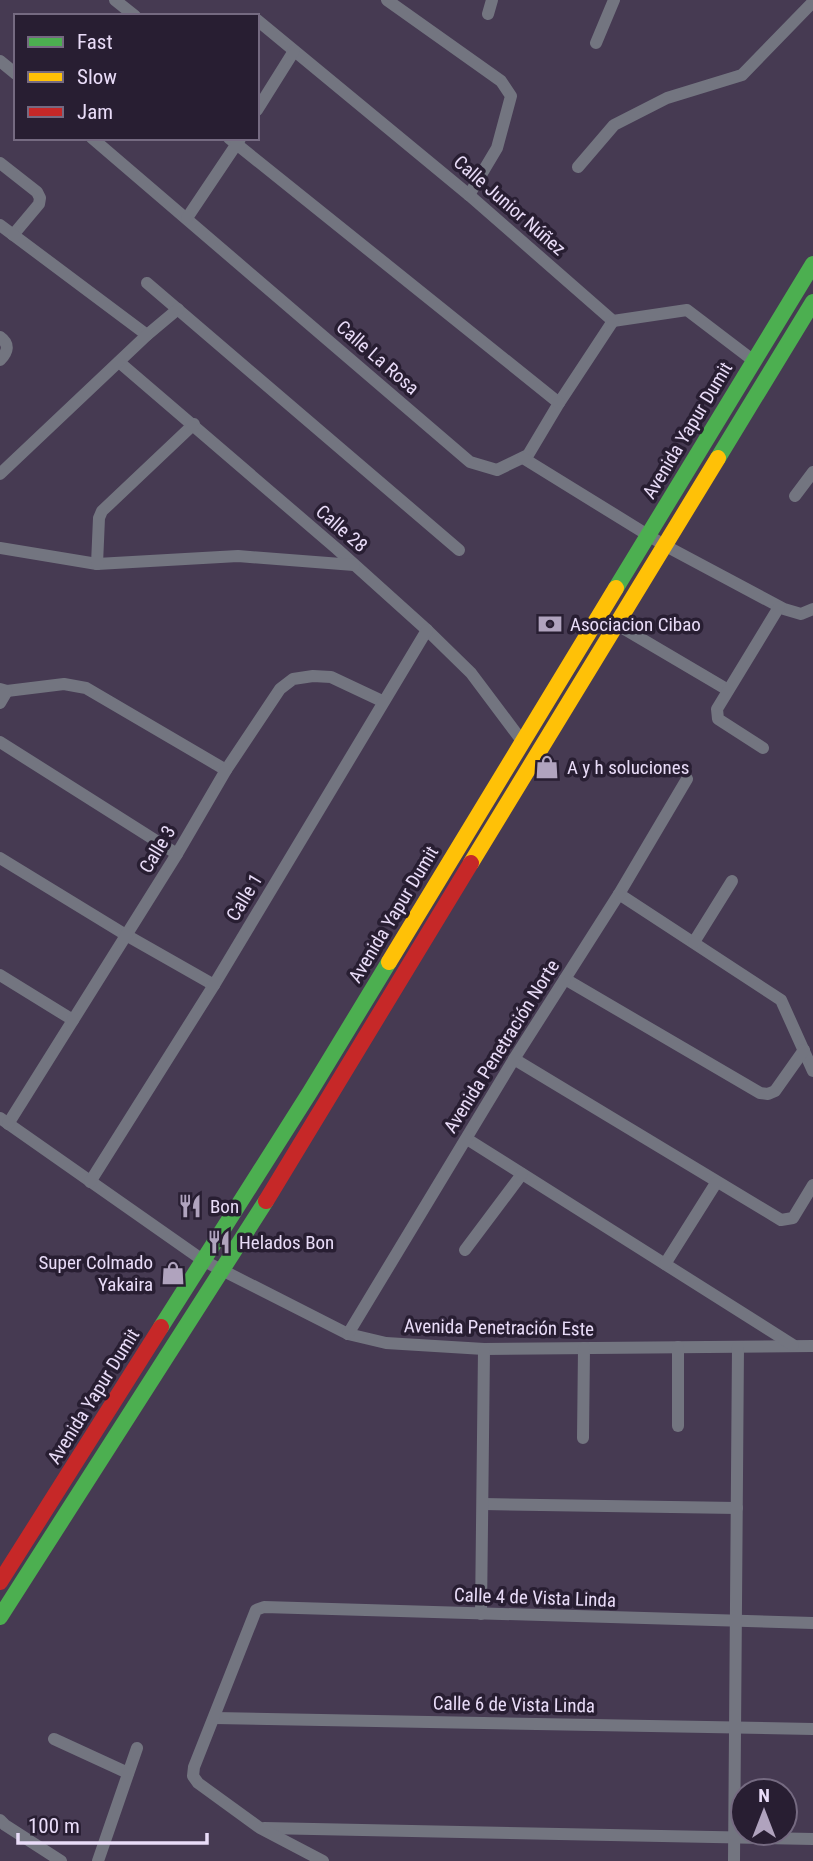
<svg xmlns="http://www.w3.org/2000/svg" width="813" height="1861" viewBox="0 0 813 1861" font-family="'Roboto Condensed',sans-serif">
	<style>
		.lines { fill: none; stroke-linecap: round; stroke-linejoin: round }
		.street { stroke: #737580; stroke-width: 12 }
		.fast { stroke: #4caf50; stroke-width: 16 }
		.slow { stroke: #ffc107; stroke-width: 16 }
		.jam { stroke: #c62828; stroke-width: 16 }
		.labels { text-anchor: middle; stroke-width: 7; stroke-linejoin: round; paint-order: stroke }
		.street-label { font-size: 19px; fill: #e9dcf8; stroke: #281e32 }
		.poi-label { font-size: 19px; fill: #e9dcf8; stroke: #281e32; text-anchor: start }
	</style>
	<rect width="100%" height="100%" fill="#463a52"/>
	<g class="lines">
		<g class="street">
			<polyline points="115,0 135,16"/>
			<polyline points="387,0 501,81 511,96 497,148 469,195"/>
			<polyline points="488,14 492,0"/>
			<polyline points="257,20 469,195 613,321 687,310 754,361"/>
			<polyline points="596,43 614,0"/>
			<polyline points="0,61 16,74"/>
			<polyline points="257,110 294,51"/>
			<polyline points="92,138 470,462 497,470 528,455 559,403 613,321"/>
			<polyline points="229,138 559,403"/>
			<polyline points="0,163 37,192 40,198 39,204 13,235"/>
			<polyline points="578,167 614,125 667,98 742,75 813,2"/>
			<polyline points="187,218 240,139"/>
			<polyline points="0,225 147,335"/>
			<polyline points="147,283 459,550"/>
			<path d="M 0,337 C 10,344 8,352 0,360"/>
			<polyline points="119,362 337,549 427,630 471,673 522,741"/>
			<polyline points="523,458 664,545 784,609 801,614 813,609"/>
			<polyline points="0,474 147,335 178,309"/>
			<polyline points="795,496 813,472"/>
			<polyline points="0,548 97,564 238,556 354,565"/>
			<polyline points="97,564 99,518 102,511 194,424"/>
			<polyline points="616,624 728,690"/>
			<polyline points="0,689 7,691 64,684 86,688 226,770"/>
			<polyline points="0,703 7,691"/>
			<polyline points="0,742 177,854"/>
			<polyline points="763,748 718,719 717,709 779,607"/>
			<polyline points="0,858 126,935 214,985"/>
			<polyline points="619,894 781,1000 813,1071"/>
			<polyline points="694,942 732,881"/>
			<polyline points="0,975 73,1020"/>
			<polyline points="565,979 760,1093 768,1094 775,1091 804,1050"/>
			<polyline points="514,1059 781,1220 793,1218 813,1185"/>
			<polyline points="0,1118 204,1261 348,1334 386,1343 484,1349 813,1346"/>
			<polyline points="8,1124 177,854 226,770 280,689 293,679 313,676 331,677 382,701"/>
			<polyline points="467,1139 793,1345"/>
			<polyline points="90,1182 214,985 427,630"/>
			<polyline points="465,1250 522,1174"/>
			<polyline points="665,1264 716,1183"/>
			<polyline points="348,1334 514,1059 619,894 687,779"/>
			<polyline points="678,1426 678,1347"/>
			<polyline points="583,1438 584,1348"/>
			<polyline points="483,1504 737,1508"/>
			<polyline points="481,1614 484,1349"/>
			<polyline points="215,1718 813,1729"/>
			<polyline points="54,1739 128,1773"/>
			<polyline points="0,1820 5,1825 61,1861"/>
			<polyline points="264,1828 813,1839"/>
			<polyline points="98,1861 137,1748"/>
			<polyline points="323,1861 260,1828 198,1783 193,1776 194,1767 256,1610 264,1607 813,1623"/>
			<polyline points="734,1861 738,1347"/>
		</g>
		<g class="fast">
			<polyline points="718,458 813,302"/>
			<polyline points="616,588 813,264"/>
			<polyline points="161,1327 310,1092 389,962"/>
			<polyline points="0,1617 266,1201"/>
		</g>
		<g class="slow">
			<polyline points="471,863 718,458"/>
			<polyline points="389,962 616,588"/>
		</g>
		<g class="jam">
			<polyline points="266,1201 471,863"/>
			<polyline points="0,1582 161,1327"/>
		</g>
	</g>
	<defs>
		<g id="bank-bare" transform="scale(1.89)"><path d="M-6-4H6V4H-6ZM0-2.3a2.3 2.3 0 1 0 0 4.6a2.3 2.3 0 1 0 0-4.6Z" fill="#b0a3be" stroke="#281e32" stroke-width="2.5" paint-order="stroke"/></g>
		<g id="shop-bare" transform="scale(1.89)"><path d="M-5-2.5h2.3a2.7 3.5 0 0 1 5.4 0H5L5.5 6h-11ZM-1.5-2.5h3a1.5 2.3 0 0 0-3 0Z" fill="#b0a3be" stroke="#281e32" stroke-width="2.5" paint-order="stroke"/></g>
		<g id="restaurant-bare" transform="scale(1.89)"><path d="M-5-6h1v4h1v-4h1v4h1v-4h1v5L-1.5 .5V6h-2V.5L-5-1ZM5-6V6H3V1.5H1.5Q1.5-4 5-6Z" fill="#b0a3be" stroke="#281e32" stroke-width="2.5" paint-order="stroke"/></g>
	</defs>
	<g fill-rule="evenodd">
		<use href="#bank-bare" x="550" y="624"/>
		<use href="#shop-bare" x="547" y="767"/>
		<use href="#restaurant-bare" x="190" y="1206"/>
		<use href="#restaurant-bare" x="219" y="1242"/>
		<use href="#shop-bare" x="173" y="1273"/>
	</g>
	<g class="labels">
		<g class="street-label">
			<text transform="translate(510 205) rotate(41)" y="7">Calle Junior Núñez</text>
			<text transform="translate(378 357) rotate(41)" y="7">Calle La Rosa</text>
			<text transform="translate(687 430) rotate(-59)" y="7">Avenida Yapur Dumit</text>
			<text transform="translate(342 528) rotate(41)" y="7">Calle 28</text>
			<text transform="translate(157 849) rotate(-59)" y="7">Calle 3</text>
			<text transform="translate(244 897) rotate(-59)" y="7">Calle 1</text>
			<text transform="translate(393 914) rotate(-59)" y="7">Avenida Yapur Dumit</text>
			<text transform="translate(501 1046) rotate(-58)" y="7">Avenida Penetración Norte</text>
			<text transform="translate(499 1327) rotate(1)" y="7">Avenida Penetración Este</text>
			<text transform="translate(93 1396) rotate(-58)" y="7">Avenida Yapur Dumit</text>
			<text transform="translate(535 1597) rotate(2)" y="7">Calle 4 de Vista Linda</text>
			<text transform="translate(514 1704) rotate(1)" y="7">Calle 6 de Vista Linda</text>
		</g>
		<g class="poi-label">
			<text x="570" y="631">Asociacion Cibao</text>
			<text x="567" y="774">A y h soluciones</text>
			<text x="210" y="1213">Bon</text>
			<text x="239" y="1249">Helados Bon</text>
			<text x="153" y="1269" text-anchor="end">Super Colmado<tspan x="153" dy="22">Yakaira</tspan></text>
		</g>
	</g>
	<rect x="14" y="14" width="245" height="126" fill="#281e32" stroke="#756a81" stroke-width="2"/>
	<rect x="28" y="37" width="35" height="10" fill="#4caf50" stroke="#756a81" stroke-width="2"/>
	<text x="77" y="49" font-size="21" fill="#e9dcf8">Fast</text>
	<rect x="28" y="72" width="35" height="10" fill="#ffc107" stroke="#756a81" stroke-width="2"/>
	<text x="77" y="84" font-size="21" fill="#e9dcf8">Slow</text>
	<rect x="28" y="107" width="35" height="10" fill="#c62828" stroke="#756a81" stroke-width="2"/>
	<text x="77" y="119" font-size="21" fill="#e9dcf8">Jam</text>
	<g transform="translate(764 1812)"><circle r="33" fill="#281e32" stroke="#756a81" stroke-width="2"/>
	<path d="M0-5L12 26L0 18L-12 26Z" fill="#b0a3be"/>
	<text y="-10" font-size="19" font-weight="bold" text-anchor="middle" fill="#e9dcf8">N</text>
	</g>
	<path d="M18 1833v10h189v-10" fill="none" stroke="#e9dcf8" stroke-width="3.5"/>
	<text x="28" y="1833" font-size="21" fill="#e9dcf8" stroke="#281e32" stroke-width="5" paint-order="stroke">100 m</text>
</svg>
